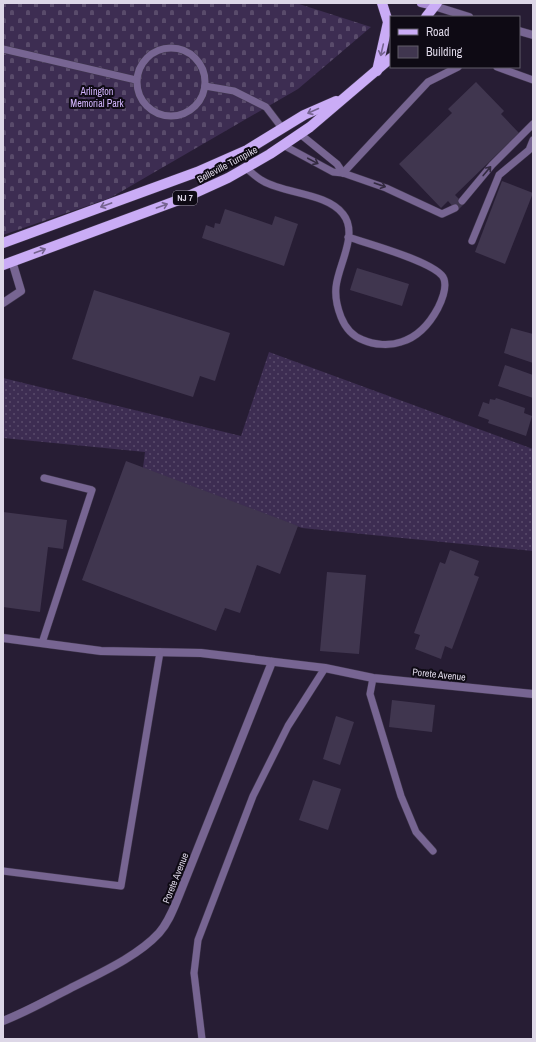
<svg xmlns="http://www.w3.org/2000/svg" width="536" height="1042" viewBox="0 0 536 1042" font-family="'Archivo Narrow',sans-serif">
	<style>
		.grass { fill: url(#grass-dots) }
		.cemetery { fill: url(#cemetery-stones) }
		.building { fill: #40364f }
		.lines { fill: none; stroke-linecap: round; stroke-linejoin: round }
		.service-casing { stroke: #40374d; stroke-width: 8 }
		.minor-casing { stroke: #40374d; stroke-width: 9 }
		.tertiary-casing { stroke: #40374d; stroke-width: 9 }
		.secondary-casing { stroke: #40374d; stroke-width: 9 }
		.primary-casing { stroke: #40374d; stroke-width: 11 }
		.service { stroke: #776592; stroke-width: 7 }
		.minor { stroke: #776592; stroke-width: 8 }
		.tertiary { stroke: #776592; stroke-width: 8 }
		.secondary { stroke: #a88ad2; stroke-width: 8 }
		.primary { stroke: #caacf6; stroke-width: 10 }
		.oneway { stroke: #756390 }
		.oneway2 { stroke: #332a40 }
		.labels { text-anchor: middle; stroke-width: 4; stroke-linejoin: round; paint-order: stroke }
		.shield { fill: #0e0a14; stroke: #9f9aa8; stroke-width: 1 }
		.shield-label { font-size: 9px; font-weight: bold; fill: #ddd7e7 }
		.park-label { font-size: 10px; fill: #d2b5fd; stroke: #0e0a14 }
		.street-label { font-size: 10px; fill: #ddd7e7; stroke: #0e0a14 }
	</style>
	<defs>
		<pattern id="grass-dots" width="8" height="8" patternUnits="userSpaceOnUse"><rect width="8" height="8" fill="#3d2d52"/><path d="M2 2h.1M6 6h.1" fill="none" stroke="#594b6b" stroke-width="1.8" stroke-linecap="round"/></pattern>
		<pattern id="cemetery-stones" width="16" height="16" patternUnits="userSpaceOnUse"><rect width="16" height="16" fill="#3d2d52"/><path d="M2 7V4a2 2 0 0 1 4 0v3zM10 15v-3a2 2 0 0 1 4 0v3z" fill="#594b6b"/></pattern>
	</defs>
	<rect width="100%" height="100%" fill="#271d34"/>
	<polygon class="grass" points="269,352 533,449 533,551 302,528 143,468 145,452 3,438 3,378 241,436"/>
	<polygon class="cemetery" points="3,3 296,3 371,27 298,89 110,198 3,235"/>
	<g class="building">
		<polygon points="476,82 504,111 501,114 519,133 455,195 464,204 457,211 448,201 441,208 399,164 452,113 448,109"/>
		<polygon points="502,181 533,193 505,264 475,252"/>
		<polygon points="225,209 272,225 275,216 298,224 284,266 202,238 206,225 214,228 215,223 220,224"/>
		<polygon points="357,268 409,284 402,306 350,290"/>
		<polygon points="94,290 230,333 215,381 200,376 193,397 72,359"/>
		<polygon points="511,328 533,334 533,363 504,353"/>
		<polygon points="505,365 533,375 533,398 498,386"/>
		<polygon points="496,398 525,408 524,413 532,416 526,436 488,423 489,420 478,416 483,402 489,404 490,399 495,400"/>
		<polygon points="126,461 298,526 280,574 257,565 240,613 225,608 216,631 82,580"/>
		<polygon points="3,512 67,520 63,549 48,547 40,612 3,607"/>
		<polygon points="450,550 479,561 474,575 479,577 452,649 445,646 441,659 415,649 420,635 414,633 440,562 445,564"/>
		<polygon points="327,572 366,575 359,654 320,651"/>
		<polygon points="392,700 435,705 432,732 389,727"/>
		<polygon points="336,716 354,722 340,765 323,759"/>
		<polygon points="313,780 341,789 328,830 299,820"/>
	</g>
	<g class="lines">
		<g class="service-casing">
			<g id="service">
				<circle cx="171" cy="82" r="34"/>
				<polyline points="3,49 136,80"/>
				<polyline points="497,67 533,80"/>
				<polyline points="205,86 234,91 266,107 282,128"/>
				<polyline points="300,134 337,164 343,173"/>
				<polyline points="283,145 333,172 343,173 386,188 442,214 455,208"/>
				<path d="M 246,168 C 251,172 257,178 263,181 C 285,194 327,193 343,214 C 359,234 338,265 336,287 C 335,297 337,307 341,317 C 345,327 352,336 363,340 C 374,345 390,346 401,342 C 418,337 430,323 438,308 C 442,300 447,288 444,279 C 439,263 366,243 348,237"/>
				<polyline points="343,173 428,82 458,67"/>
				<polyline points="462,201 492,165 533,124"/>
				<polyline points="472,241 499,175 529,150 533,140"/>
				<polyline points="42,643 92,490 44,478"/>
				<polyline points="373,678 370,694 401,796 416,832 433,851"/>
				<polyline points="3,871 121,886 160,652"/>
				<polyline points="202,1039 194,973 198,940 253,796 288,726 325,668"/>
			</g>
		</g>
		<g class="minor-casing">
			<g id="minor">
				<polyline points="3,303 21,291 12,261"/>
				<polyline points="3,638 101,651 201,653 325,668 373,678 533,694"/>
				<path d="M 3,1021 C 26,1012 47,1000 69,989 C 98,974 137,957 159,933 C 168,923 173,910 178,898 L 272,662"/>
			</g>
		</g>
		<g class="tertiary-casing">
			<g id="tertiary">
				<polyline points="434,6 469,17"/>
				<polyline points="519,31 533,35"/>
			</g>
		</g>
		<g class="secondary-casing">
			<polyline id="secondary" points="421,3 434,6"/>
		</g>
		<g class="primary-casing">
			<g id="primary">
				<polyline points="426,17 437,3"/>
				<polyline points="377,71 388,22 382,3"/>
				<polyline points="3,243 197,172 247,150 304,115 336,101"/>
				<polyline points="3,265 184,198 228,178 270,154 310,127 391,58"/>
			</g>
		</g>
		<use href="#service" class="service"/>
		<use href="#minor" class="minor"/>
		<use href="#tertiary" class="tertiary"/>
		<use href="#secondary" class="secondary"/>
		<use href="#primary" class="primary"/>
	</g>
	<defs><path id="oneway-shaft" d="M-6 0H5M1.5-3L5.5 0L1.5 3" fill="none" stroke-width="1.6" stroke-linecap="round" stroke-linejoin="round"/></defs>
	<g class="oneway">
		<use href="#oneway-shaft" transform="translate(382 50) rotate(103)"/>
		<use href="#oneway-shaft" transform="translate(313 111) rotate(156)"/>
		<use href="#oneway-shaft" transform="translate(106 205) rotate(160)"/>
		<use href="#oneway-shaft" transform="translate(162 206) rotate(-20)"/>
		<use href="#oneway-shaft" transform="translate(40 251) rotate(-20)"/>
	</g>
	<g class="oneway2">
		<use href="#oneway-shaft" transform="translate(313 161) rotate(28)"/>
		<use href="#oneway-shaft" transform="translate(487 171) rotate(-50)"/>
		<use href="#oneway-shaft" transform="translate(380 185) rotate(19)"/>
	</g>
	<g class="labels">
		<rect class="shield" x="173" y="191" width="24" height="14" rx="3"/>
		<g class="shield-label">
			<text x="185" y="201">NJ 7</text>
		</g>
		<g class="park-label">
			<text x="97" y="95">Arlington<tspan x="97" dy="12">Memorial Park</tspan></text>
		</g>
		<g class="street-label">
			<text transform="translate(227 164) rotate(-28)" y="4">Belleville Turnpike</text>
			<text transform="translate(439 674) rotate(6)" y="4">Porete Avenue</text>
			<text transform="translate(175 878) rotate(-68)" y="4">Porete Avenue</text>
		</g>
	</g>
	<rect width="536" height="1042" fill="none" stroke="#ddd7e7" stroke-width="8"/>
	<rect x="390" y="16" width="130" height="52" fill="#0e0a14" stroke="#615c68"/>
	<rect x="398" y="29" width="20" height="6" fill="#caacf6" stroke="#615c68"/>
	<text x="426" y="36" font-size="12" fill="#ddd7e7">Road</text>
	<rect x="398" y="46" width="20" height="12" fill="#40364f" stroke="#615c68"/>
	<text x="426" y="56" font-size="12" fill="#ddd7e7">Building</text>
</svg>
